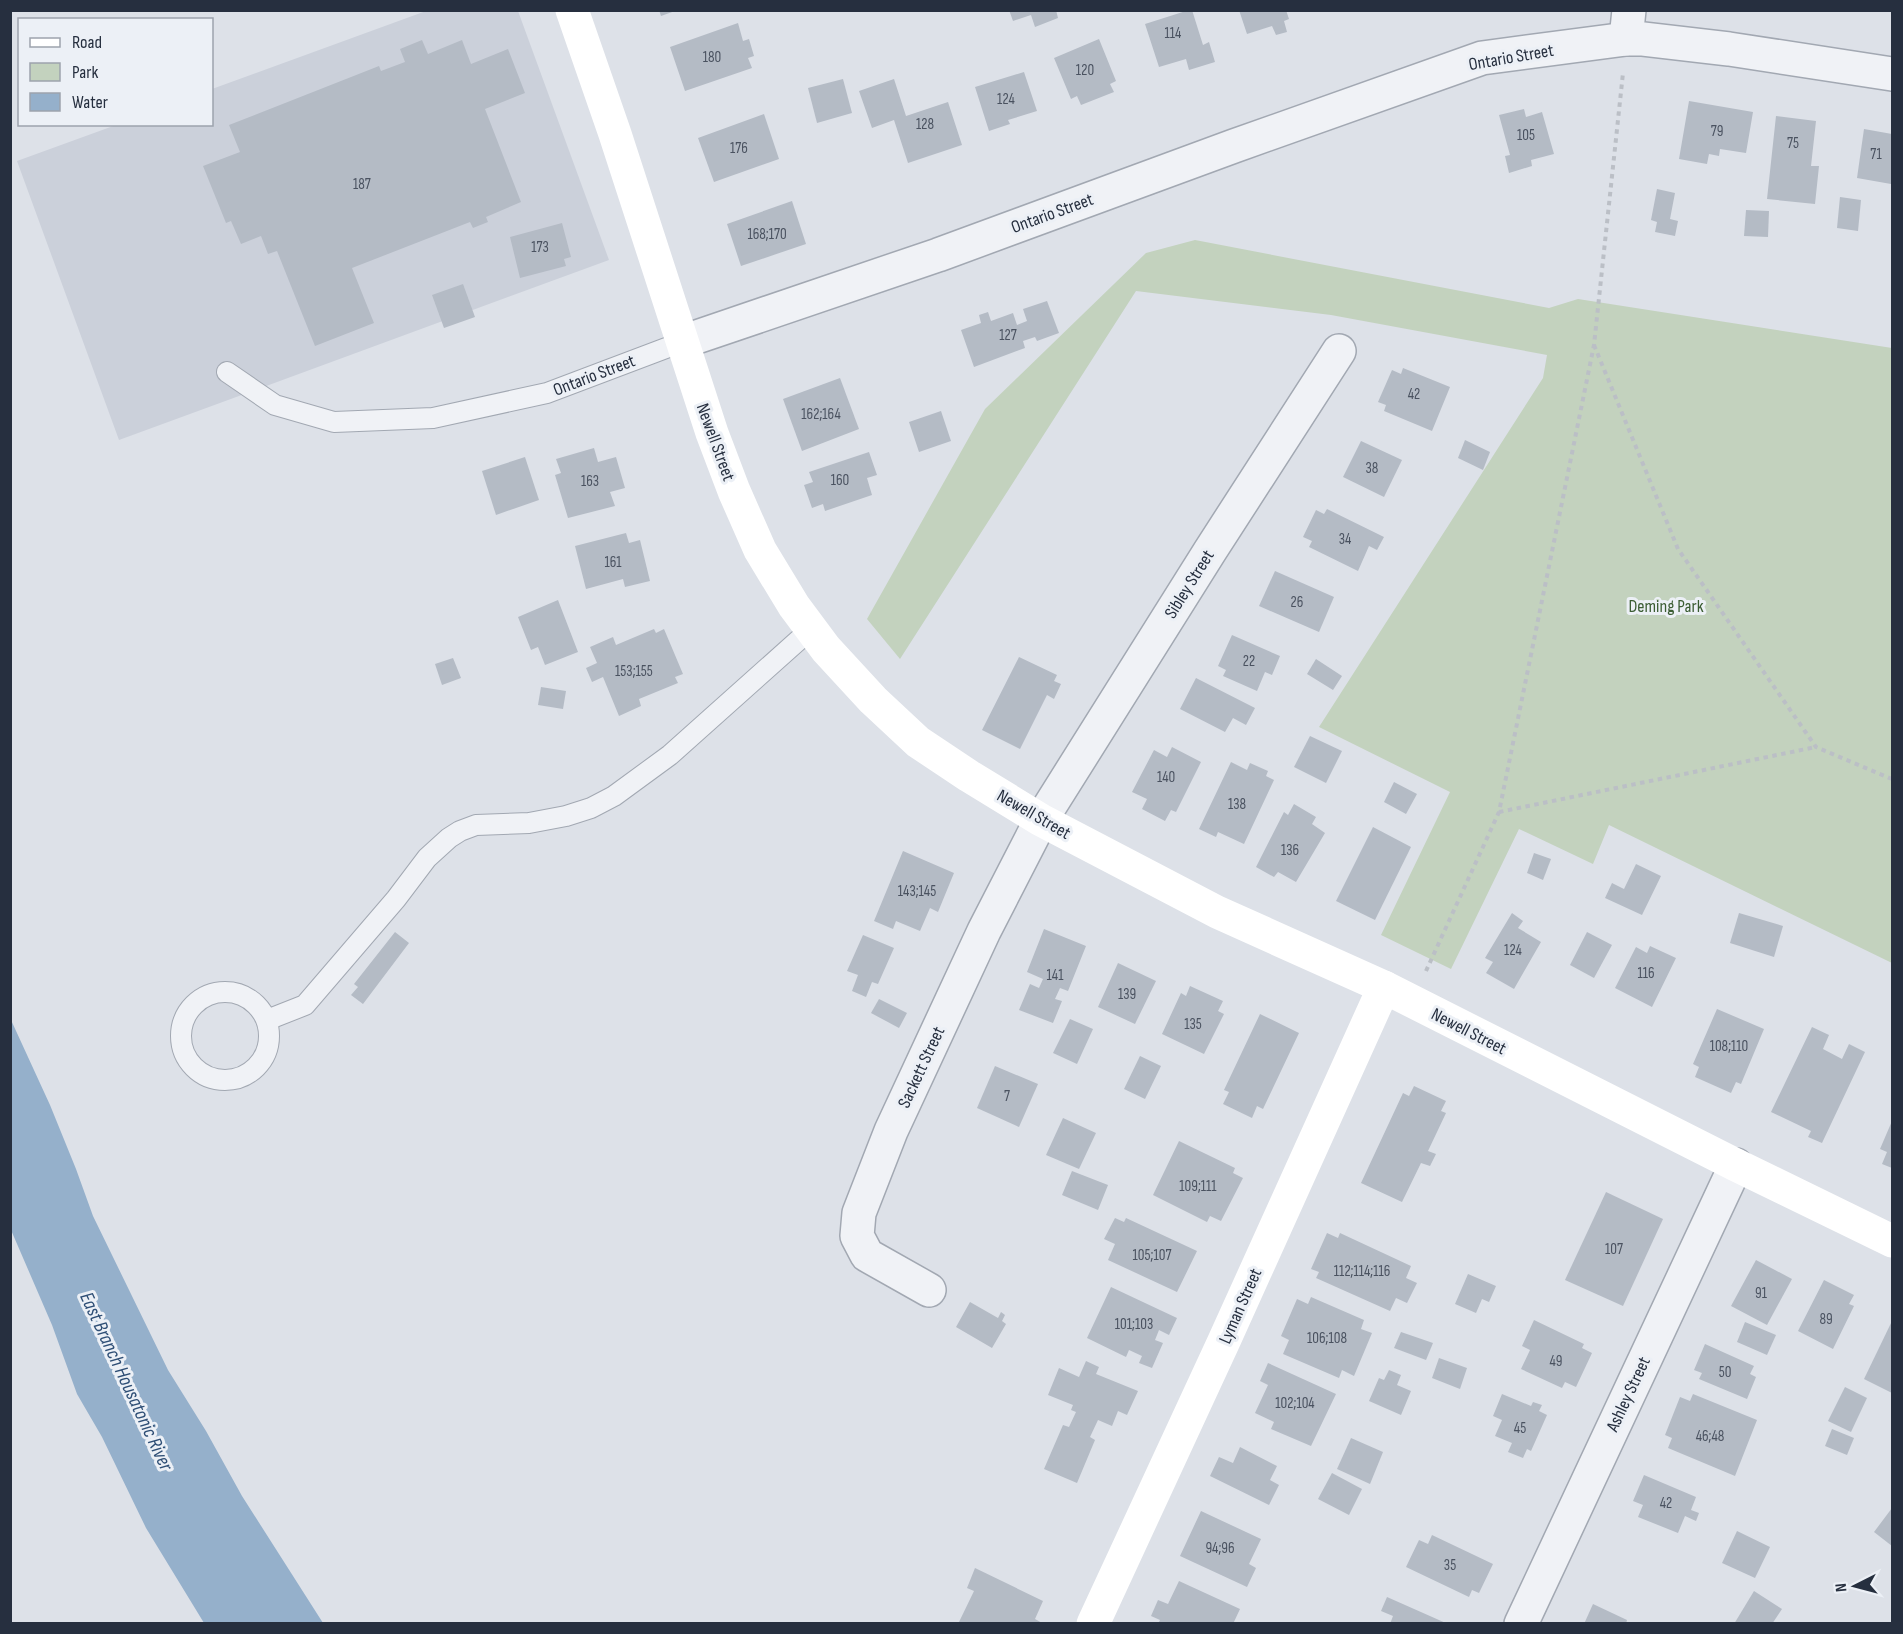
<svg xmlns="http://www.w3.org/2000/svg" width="1903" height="1634" viewBox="0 0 1903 1634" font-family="'Sofia Sans Condensed',sans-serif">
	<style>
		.built { fill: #cbd0da }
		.green { fill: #c3d2be }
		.water { fill: #95b0cb }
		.building { fill: #b4bbc5 }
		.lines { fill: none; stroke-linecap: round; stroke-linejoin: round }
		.lane-casing { stroke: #a2a8b2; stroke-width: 22 }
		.street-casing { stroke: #a2a8b2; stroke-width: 36 }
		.path { stroke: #bbbfc6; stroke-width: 4; stroke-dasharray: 4.5 4.5; stroke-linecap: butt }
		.lane { stroke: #f0f2f6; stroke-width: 20 }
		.street { stroke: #f0f2f6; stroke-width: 33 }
		.secondary { stroke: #fff; stroke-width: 33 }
		.labels { text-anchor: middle; stroke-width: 6; stroke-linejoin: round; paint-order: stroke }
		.number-label { font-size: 15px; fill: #4a5260 }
		.street-label { font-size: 18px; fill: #262f3f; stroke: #ecf0f6 }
		.park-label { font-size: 18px; fill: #3a5c32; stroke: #ecf0f6 }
		.water-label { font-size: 20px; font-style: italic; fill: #2e4e75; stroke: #ecf0f6 }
	</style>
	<rect width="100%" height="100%" fill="#dde1e8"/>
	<polygon class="built" points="426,11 518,11 609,260 119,440 17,161 116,125 212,124 212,89"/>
	<polygon class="green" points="1195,240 1549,308 1578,299 1892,348 1892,963 1609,825 1593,864 1519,829 1451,969 1381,935 1450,792 1319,727 1543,378 1547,355 1331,315 1136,291 900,659 867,619 985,409 1146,253"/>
	<polygon class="water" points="11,1020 50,1105 76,1169 93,1216 168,1370 206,1431 242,1496 323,1623 204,1623 146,1528 102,1437 77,1394 52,1325 11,1230"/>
	<g class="building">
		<polygon points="659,10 675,10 675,11 661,16"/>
		<polygon points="1009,10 1056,10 1058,18 1035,27 1031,15 1013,21"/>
		<polygon points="1189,10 1192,10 1203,45 1209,42 1215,62 1189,70 1186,59 1159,67 1145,24"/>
		<polygon points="1239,10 1286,10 1289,19 1284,21 1287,32 1276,35 1272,26 1247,34"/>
		<polygon points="738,23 743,41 749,39 754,56 748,58 752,68 685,91 670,47"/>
		<polygon points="1099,39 1116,81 1110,84 1114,92 1081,105 1077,96 1071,99 1054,58"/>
		<polygon points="422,40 428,54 462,40 471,64 508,49 525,93 485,109 521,202 486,217 488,222 473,228 470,222 352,268 374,323 315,346 277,251 268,254 261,236 241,244 231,221 226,223 203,166 240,152 229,125 379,66 381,71 405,62 400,49"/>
		<polygon points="1024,72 1037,111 1008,120 1010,124 989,131 975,87"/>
		<polygon points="843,79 852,113 817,123 808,88"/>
		<polygon points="894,79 906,116 948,102 962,145 908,163 894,120 872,128 859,91"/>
		<polygon points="1689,101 1753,112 1746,153 1720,149 1719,156 1709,154 1707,164 1679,159"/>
		<polygon points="1524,109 1526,117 1542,112 1554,154 1531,160 1532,166 1509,173 1505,156 1510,155 1499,115"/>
		<polygon points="764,114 779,159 714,182 698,138"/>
		<polygon points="1776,116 1816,121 1811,166 1819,166 1815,204 1767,199"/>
		<polygon points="1864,129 1892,134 1891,184 1857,178"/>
		<polygon points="1657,189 1675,193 1670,219 1678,221 1675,236 1655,232 1657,222 1651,220"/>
		<polygon points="1840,197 1861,200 1858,231 1837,228"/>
		<polygon points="792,201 806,244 741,266 727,224"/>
		<polygon points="1746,210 1769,211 1768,237 1744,236"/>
		<polygon points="562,223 571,257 564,259 566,266 520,278 510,237"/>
		<polygon points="463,284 475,317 444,328 432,295"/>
		<polygon points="1047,301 1059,333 1037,341 1035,337 1023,341 1025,348 974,367 961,330 981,323 979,315 988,312 991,321 1013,313 1017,325 1027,321 1023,309"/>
		<polygon points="1403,368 1450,387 1432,431 1384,411 1386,405 1378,402 1392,370 1401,374"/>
		<polygon points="840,378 859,429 802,451 783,399"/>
		<polygon points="941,411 951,441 919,452 909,422"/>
		<polygon points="1465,440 1490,452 1483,470 1458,458"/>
		<polygon points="1361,441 1402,460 1384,497 1343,477"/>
		<polygon points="594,448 598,462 616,457 625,488 610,492 615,506 568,518 555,475 561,473 556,459"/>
		<polygon points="869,452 877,475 867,478 872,495 825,511 823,504 812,508 804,485 813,482 809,472"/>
		<polygon points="525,457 539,500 496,515 482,471"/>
		<polygon points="1327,509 1384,537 1377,550 1369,546 1358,571 1309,547 1312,541 1303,537 1316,510 1324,514"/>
		<polygon points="626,533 629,543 640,540 650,581 625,587 623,579 586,589 575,546"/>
		<polygon points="1275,571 1334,597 1319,632 1259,606"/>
		<polygon points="558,600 578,652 545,665 538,647 531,650 518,617"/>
		<polygon points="654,629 656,633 664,629 683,674 675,677 678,683 639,699 641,706 619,716 603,677 592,682 586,668 597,663 590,647 613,637 616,645"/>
		<polygon points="1232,635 1280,656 1272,675 1265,672 1257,691 1223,676 1226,670 1218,666"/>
		<polygon points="1019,657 1057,675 1054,681 1061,684 1054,699 1047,695 1020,749 982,730"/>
		<polygon points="453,658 461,678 442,685 435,664"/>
		<polygon points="1316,659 1342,676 1333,690 1307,674"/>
		<polygon points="1196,678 1255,708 1246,725 1233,718 1225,732 1180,709"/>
		<polygon points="541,687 566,691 563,709 538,705"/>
		<polygon points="1310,736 1342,751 1326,783 1294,767"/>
		<polygon points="1172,747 1201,762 1176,812 1171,810 1165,821 1142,809 1147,799 1132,792 1154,750 1167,757"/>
		<polygon points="1231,762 1247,770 1250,763 1268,771 1266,776 1274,780 1244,844 1218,832 1216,837 1199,829"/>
		<polygon points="1394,782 1417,794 1406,814 1384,802"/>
		<polygon points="1294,804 1316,817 1312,824 1325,833 1296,882 1278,872 1274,877 1256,867 1284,812 1288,815"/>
		<polygon points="1373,827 1411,847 1375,920 1336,901"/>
		<polygon points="903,851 954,873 938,912 930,908 920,931 896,921 893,929 874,921"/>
		<polygon points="1534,853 1551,859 1543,880 1527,873"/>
		<polygon points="1636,864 1661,876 1642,915 1605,898 1612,883 1624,889"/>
		<polygon points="1512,913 1523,921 1518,928 1541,942 1514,989 1486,973 1493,962 1485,958"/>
		<polygon points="1739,913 1783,926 1774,957 1730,943"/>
		<polygon points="1044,929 1086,946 1068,991 1060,988 1055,999 1062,1001 1053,1023 1019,1010 1030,984 1039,988 1043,979 1027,972"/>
		<polygon points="395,932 409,943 363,1004 351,995 358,987 354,984"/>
		<polygon points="1587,932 1612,945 1594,978 1570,965"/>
		<polygon points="863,935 894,948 878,984 872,982 866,997 852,991 858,975 847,971"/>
		<polygon points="1650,946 1676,958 1652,1007 1615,988 1636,947 1647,953"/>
		<polygon points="1118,963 1156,981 1135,1024 1098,1007"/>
		<polygon points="1190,986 1223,1001 1218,1011 1224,1014 1204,1054 1162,1034 1181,993 1186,996"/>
		<polygon points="879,999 907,1013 899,1028 871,1013"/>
		<polygon points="1717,1009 1764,1029 1741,1084 1736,1082 1731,1093 1695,1077 1699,1067 1693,1064"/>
		<polygon points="1260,1014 1299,1033 1263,1109 1257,1106 1252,1118 1223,1104 1229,1092 1224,1090"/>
		<polygon points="1070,1019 1093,1029 1077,1064 1053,1053"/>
		<polygon points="1812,1027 1829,1035 1823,1049 1842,1059 1849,1044 1865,1052 1822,1143 1808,1137 1811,1131 1771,1112"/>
		<polygon points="1140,1056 1161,1066 1145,1099 1124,1089"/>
		<polygon points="995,1066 1038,1084 1019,1127 977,1108"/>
		<polygon points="1414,1086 1446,1101 1441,1111 1446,1113 1428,1151 1436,1154 1430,1166 1421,1163 1402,1202 1361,1183 1403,1093 1409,1096"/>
		<polygon points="1063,1118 1096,1133 1079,1169 1046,1155"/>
		<polygon points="1892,1121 1892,1168 1882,1164 1887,1152 1880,1149"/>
		<polygon points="1179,1141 1235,1168 1233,1173 1243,1178 1221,1221 1210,1216 1207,1222 1153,1195"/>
		<polygon points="1072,1171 1108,1185 1098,1210 1062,1195"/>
		<polygon points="1606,1192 1663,1219 1623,1306 1565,1280"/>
		<polygon points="1115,1218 1124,1222 1126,1218 1197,1251 1177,1292 1108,1260 1115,1244 1104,1239"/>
		<polygon points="1327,1233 1338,1238 1340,1233 1411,1266 1406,1278 1417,1283 1407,1303 1396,1298 1390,1311 1316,1278 1319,1272 1311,1269"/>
		<polygon points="1756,1260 1792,1279 1767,1325 1731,1306"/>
		<polygon points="1468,1274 1496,1286 1489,1302 1482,1299 1476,1313 1455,1304"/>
		<polygon points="1824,1280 1854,1295 1849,1304 1854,1306 1833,1349 1798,1331"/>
		<polygon points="1111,1287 1177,1318 1169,1335 1159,1330 1155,1340 1163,1343 1152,1368 1139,1363 1142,1356 1129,1350 1126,1357 1087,1338"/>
		<polygon points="1311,1297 1364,1320 1361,1329 1372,1333 1354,1376 1342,1370 1339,1378 1283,1354 1289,1340 1281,1336 1297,1299 1308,1304"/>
		<polygon points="970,1302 998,1318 1001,1312 1005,1315 1002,1321 1006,1324 992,1348 956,1327"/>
		<polygon points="1534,1320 1584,1344 1582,1348 1592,1353 1576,1387 1565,1382 1562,1388 1521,1369 1530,1350 1522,1346"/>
		<polygon points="1892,1321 1892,1393 1864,1379"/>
		<polygon points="1745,1322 1776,1335 1767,1355 1737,1342"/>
		<polygon points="1401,1332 1433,1343 1426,1360 1394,1348"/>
		<polygon points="1705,1344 1754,1366 1750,1374 1756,1377 1747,1399 1699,1379 1702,1373 1694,1370"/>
		<polygon points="1439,1358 1467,1368 1460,1389 1432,1378"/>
		<polygon points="1086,1361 1099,1367 1096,1374 1138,1391 1127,1415 1118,1411 1112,1426 1098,1420 1090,1437 1095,1440 1077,1483 1044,1469 1063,1425 1069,1427 1076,1412 1071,1410 1073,1405 1048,1395 1059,1368 1079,1377"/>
		<polygon points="1268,1363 1336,1394 1311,1446 1271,1429 1274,1422 1255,1413 1268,1385 1260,1381"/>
		<polygon points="1389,1370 1401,1375 1397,1385 1411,1391 1401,1415 1369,1401 1379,1378 1384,1380"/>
		<polygon points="1845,1387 1867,1398 1851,1432 1828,1421"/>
		<polygon points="1502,1394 1531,1406 1533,1402 1542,1405 1539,1411 1547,1415 1531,1451 1527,1449 1523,1458 1508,1452 1512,1443 1495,1436 1502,1420 1493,1416"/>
		<polygon points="1693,1394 1757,1420 1735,1476 1668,1448 1672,1438 1665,1435 1680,1397 1690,1401"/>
		<polygon points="1832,1429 1854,1438 1847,1455 1825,1446"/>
		<polygon points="1351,1438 1383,1452 1370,1484 1337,1469"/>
		<polygon points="1240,1447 1277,1466 1270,1480 1279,1485 1269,1505 1210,1476 1219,1457 1233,1463"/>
		<polygon points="1332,1473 1362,1489 1349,1515 1318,1499"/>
		<polygon points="1644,1475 1696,1497 1691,1510 1699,1513 1696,1521 1685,1516 1678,1533 1638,1517 1643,1505 1633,1501"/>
		<polygon points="1892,1508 1892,1546 1874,1532"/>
		<polygon points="1201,1511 1261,1539 1249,1564 1256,1568 1247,1587 1180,1556"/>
		<polygon points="1737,1531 1770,1547 1755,1578 1722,1563"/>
		<polygon points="1432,1535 1493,1564 1479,1593 1472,1590 1469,1597 1406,1567 1419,1540 1428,1544"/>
		<polygon points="975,1568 1043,1601 1035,1619 1044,1624 963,1624 959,1622 974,1591 967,1588"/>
		<polygon points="1179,1581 1240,1609 1233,1624 1158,1624 1160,1620 1151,1616 1158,1600 1168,1604"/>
		<polygon points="1754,1591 1782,1609 1772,1624 1734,1624"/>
		<polygon points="1387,1597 1448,1624 1390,1624 1393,1616 1381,1611"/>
		<polygon points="1593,1604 1627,1620 1626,1624 1584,1624"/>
	</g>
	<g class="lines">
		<g class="lane-casing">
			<g id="lane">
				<polyline points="227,372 275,405 334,422 433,418 547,393 682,342"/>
				<circle cx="225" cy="1036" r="44"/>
				<polyline points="267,1020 305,1005 396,899 427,858 449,838 460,831 476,825 529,823 566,816 591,808 614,796 670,755 811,629"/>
			</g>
		</g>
		<g class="street-casing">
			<g id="street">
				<polyline points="1626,39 1629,10"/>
				<polyline points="682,342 938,255 1234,146 1482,58 1626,39 1643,39 1729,49 1892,74"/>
				<polyline points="929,1290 867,1255 857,1236 859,1213 891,1131 984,931 1041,820 1210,551 1339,351"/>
				<polyline points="1521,1624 1736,1165"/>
			</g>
		</g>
		<g class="path">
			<polyline points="1594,345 1678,549 1816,747 1892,779"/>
			<polyline points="1499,812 1816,747"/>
			<polyline points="1426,971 1499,812 1594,345 1623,73"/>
		</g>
		<use href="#lane" class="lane"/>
		<use href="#street" class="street"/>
		<g class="secondary">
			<polyline points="572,10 615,134 712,433 734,491 760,550 794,606 826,649 873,700 918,742 969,776 1041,820 1217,912 1384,987 1736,1165 1892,1241"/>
			<polyline points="1093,1624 1224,1341 1384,987"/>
		</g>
	</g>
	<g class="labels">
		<g class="number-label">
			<text x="1173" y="38">114</text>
			<text x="712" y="62">180</text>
			<text x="1085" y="75">120</text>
			<text x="1006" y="104">124</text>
			<text x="925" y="129">128</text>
			<text x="1717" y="136">79</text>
			<text x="1526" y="140">105</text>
			<text x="1793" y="148">75</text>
			<text x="739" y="153">176</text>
			<text x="1876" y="159">71</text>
			<text x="362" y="189">187</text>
			<text x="767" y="239">168;170</text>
			<text x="540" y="252">173</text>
			<text x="1008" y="340">127</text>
			<text x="1414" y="399">42</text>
			<text x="821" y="419">162;164</text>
			<text x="1372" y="473">38</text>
			<text x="840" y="485">160</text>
			<text x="590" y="486">163</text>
			<text x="1345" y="544">34</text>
			<text x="613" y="567">161</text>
			<text x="1297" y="607">26</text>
			<text x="1249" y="666">22</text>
			<text x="634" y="676">153;155</text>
			<text x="1166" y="782">140</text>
			<text x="1237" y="809">138</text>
			<text x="1290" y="855">136</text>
			<text x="917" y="896">143;145</text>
			<text x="1513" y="955">124</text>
			<text x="1646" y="978">116</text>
			<text x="1055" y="980">141</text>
			<text x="1127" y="999">139</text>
			<text x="1193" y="1029">135</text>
			<text x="1729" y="1051">108;110</text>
			<text x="1007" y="1101">7</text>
			<text x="1198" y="1191">109;111</text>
			<text x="1614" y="1254">107</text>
			<text x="1152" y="1260">105;107</text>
			<text x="1362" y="1276">112;114;116</text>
			<text x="1761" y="1298">91</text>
			<text x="1826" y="1324">89</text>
			<text x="1134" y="1329">101;103</text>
			<text x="1327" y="1343">106;108</text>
			<text x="1556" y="1366">49</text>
			<text x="1725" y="1377">50</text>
			<text x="1295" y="1408">102;104</text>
			<text x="1520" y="1433">45</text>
			<text x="1710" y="1441">46;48</text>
			<text x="1666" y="1508">42</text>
			<text x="1220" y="1553">94;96</text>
			<text x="1450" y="1570">35</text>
		</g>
		<g class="street-label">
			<text transform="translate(1511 57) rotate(-10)" y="6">Ontario Street</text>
			<text transform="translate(1052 213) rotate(-20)" y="6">Ontario Street</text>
			<text transform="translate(594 375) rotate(-21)" y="6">Ontario Street</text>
			<text transform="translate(716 442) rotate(70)" y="6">Newell Street</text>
			<text transform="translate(1189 584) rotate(-58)" y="6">Sibley Street</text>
			<text transform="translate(1034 814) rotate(30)" y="6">Newell Street</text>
			<text transform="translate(1469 1031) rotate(27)" y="6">Newell Street</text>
			<text transform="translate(921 1067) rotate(-65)" y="6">Sackett Street</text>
			<text transform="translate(1240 1306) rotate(-66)" y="6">Lyman Street</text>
			<text transform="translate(1628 1394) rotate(-65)" y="6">Ashley Street</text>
		</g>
		<g class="park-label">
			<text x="1666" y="612">Deming Park</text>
		</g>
		<g class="water-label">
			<text transform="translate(127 1381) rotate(65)" y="7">East Branch Housatonic River</text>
		</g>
	</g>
	<rect width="1903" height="1634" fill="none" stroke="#262f3f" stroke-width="24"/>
	<rect x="18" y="18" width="195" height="108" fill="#ecf0f6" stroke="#9da3ad" stroke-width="1.5"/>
	<rect x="30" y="38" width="30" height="9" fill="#ffffff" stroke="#9da3ad" stroke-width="1.5"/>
	<text x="72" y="48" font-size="18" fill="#262f3f">Road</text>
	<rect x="30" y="63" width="30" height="18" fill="#c3d2be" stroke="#9da3ad" stroke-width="1.5"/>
	<text x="72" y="78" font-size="18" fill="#262f3f">Park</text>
	<rect x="30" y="93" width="30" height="18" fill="#95b0cb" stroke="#9da3ad" stroke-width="1.5"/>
	<text x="72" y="108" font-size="18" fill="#262f3f">Water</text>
	<g transform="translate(1855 1586) rotate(264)" stroke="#ecf0f6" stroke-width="4.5" paint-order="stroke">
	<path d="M0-4.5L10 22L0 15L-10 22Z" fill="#262f3f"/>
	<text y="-9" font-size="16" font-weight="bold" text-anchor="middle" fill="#262f3f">N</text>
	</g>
</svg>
